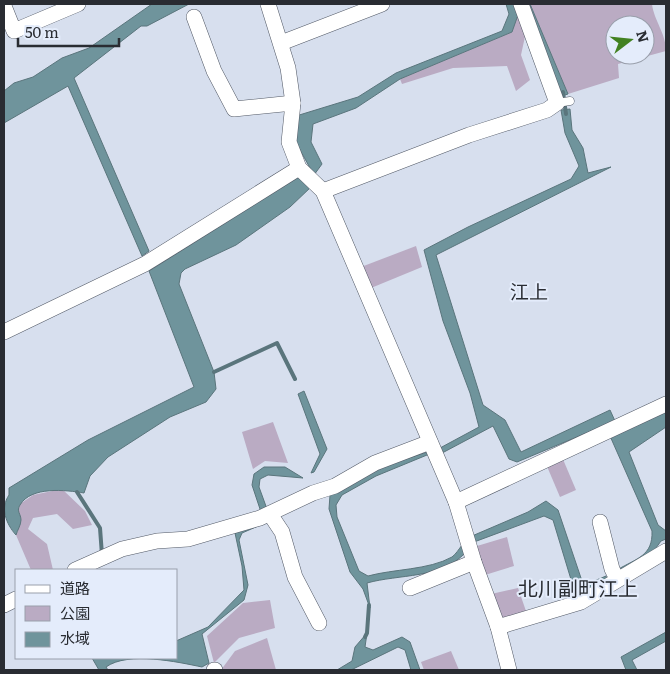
<svg xmlns="http://www.w3.org/2000/svg" width="670" height="674" viewBox="0 0 670 674" font-family="Literata,'Noto Sans JP',serif">
	<style>
		.green { fill: #baabc3; fill-rule: evenodd }
		.water { fill: #6f949c; stroke: #5a757c }
		.lines { fill: none; stroke-linecap: round; stroke-linejoin: round }
		.stream { stroke: #5a757c; stroke-width: 4 }
		.service-casing { stroke: #525966; stroke-width: 9 }
		.minor-casing { stroke: #525966; stroke-width: 16 }
		.service { stroke: #fff; stroke-width: 8 }
		.minor { stroke: #fff; stroke-width: 15 }
		.labels { text-anchor: middle; stroke-width: 4; stroke-linejoin: round; paint-order: stroke }
		.neighbourhood-label { font-size: 19px; fill: #292c32; stroke: #e4ecfb }
		.quarter-label { font-size: 20px; fill: #292c32; stroke: #e4ecfb }
	</style>
	<rect width="100%" height="100%" fill="#d7dfee"/>
	<g class="green">
		<path d="M 530,4 L 652,4 C 654,21 666,33 666,51 L 618,64 L 619,78 L 568,94 ZM 615,25 L 645,25 L 645,55 L 615,55 Z"/>
		<polygon points="518,15 526,32 521,55 530,80 516,91 507,66 453,68 402,84 400,79 512,32"/>
		<polygon points="416,246 422,267 371,288 361,267"/>
		<polygon points="273,422 288,463 265,461 253,469 242,432"/>
		<polygon points="562,457 576,490 560,497 546,464"/>
		<polygon points="62,489 85,511 92,525 73,529 57,514 33,518 28,529 47,544 53,570 31,570 16,535 21,521 18,511 20,504 33,495"/>
		<polygon points="507,537 514,566 485,575 477,546"/>
		<polygon points="518,588 527,614 501,622 491,594"/>
		<polygon points="270,600 275,628 239,638 214,663 207,636 243,603"/>
		<polygon points="267,638 276,670 221,670 235,651"/>
		<polygon points="451,651 459,670 424,670 421,662"/>
	</g>
	<g class="water">
		<polygon points="152,4 189,4 147,26 141,26 74,78 149,251 142,256 68,86 4,123 4,91 14,83 33,77 62,58 89,48"/>
		<polygon points="506,4 514,4 518,15 512,32 400,79 356,108 313,124 311,142 322,164 314,175 295,141 296,116 358,97 396,73 502,31 509,14"/>
		<polygon points="526,4 530,4 568,94 562,96"/>
		<path d="M 570,109 L 572,130 L 583,148 L 588,173 L 611,167 L 436,255 L 483,405 L 505,420 L 521,452 L 610,410 L 615,421 L 517,462 L 509,459 L 493,426 L 444,452 L 427,455 L 376,476 L 342,495 L 336,505 L 337,517 L 359,571 L 368,576 C 393,569 429,570 452,557 C 456,554 459,549 462,545 L 465,553 C 441,579 399,574 367,583 L 370,608 L 363,589 L 350,572 L 329,509 L 330,495 L 374,469 L 440,448 L 479,427 L 470,393 L 443,321 L 424,250 L 468,227 L 571,179 L 579,166 L 565,133 L 561,110 Z"/>
		<path d="M 299,177 L 311,187 L 290,207 L 236,245 L 185,269 L 181,273 L 179,284 L 214,372 L 216,389 L 206,402 L 170,417 L 108,457 L 90,476 L 84,493 C 66,490 31,486 20,505 C 16,511 21,514 21,520 C 21,525 17,531 16,535 C 6,524 0,508 9,495 L 9,488 L 88,440 L 194,387 L 149,271 Z"/>
		<polygon points="304,391 327,449 314,472 311,473 320,454 298,394"/>
		<path d="M 666,412 L 666,427 L 629,452 L 658,525 L 666,531 L 666,539 L 661,541 L 653,552 L 620,572 L 617,570 C 637,558 653,556 652,531 L 610,436 Z"/>
		<polygon points="264,467 285,467 303,478 268,475 260,479 259,487 267,509 261,512 252,485 254,474"/>
		<polygon points="546,501 558,510 582,581 587,584 606,576 607,581 576,596 553,520 544,516 474,542 472,536 528,512"/>
		<path d="M 265,523 L 242,533 L 239,540 L 248,585 L 244,600 L 202,634 L 209,663 L 202,667 C 178,662 128,651 106,667 L 108,670 L 99,670 L 92,658 L 176,658 L 176,641 L 208,627 L 244,590 L 242,566 L 235,533 Z"/>
		<polygon points="666,632 666,641 632,660 637,670 626,670 621,657"/>
		<polygon points="367,633 365,647 373,650 402,637 410,642 420,670 411,670 405,650 398,647 351,670 337,670 352,661 355,647"/>
	</g>
	<g class="lines">
		<g class="stream">
			<polyline points="563,92 566,114"/>
			<polyline points="214,372 277,343 295,379"/>
			<polyline points="77,492 100,528 102,555"/>
			<polyline points="365,637 367,633 369,605"/>
		</g>
		<g class="service-casing">
			<polyline id="service" points="557,103 570,101"/>
		</g>
		<g class="minor-casing">
			<g id="minor">
				<polyline points="268,4 288,68 293,103 289,142 299,168 323,191 456,502 474,562 498,627 509,670"/>
				<polyline points="4,6 14,31 78,4"/>
				<polyline points="194,17 214,71 234,109 293,103"/>
				<polyline points="281,43 382,4"/>
				<polyline points="323,191 469,135 547,110 557,103 521,4"/>
				<polyline points="4,332 145,264 299,168"/>
				<polyline points="456,502 666,404"/>
				<polyline points="270,514 282,532 295,577 319,623"/>
				<polyline points="600,522 612,569 617,579"/>
				<polyline points="75,570 122,549 157,541 188,539 260,518 313,493 335,486 375,463 430,442"/>
				<polyline points="410,588 474,562"/>
				<polyline points="4,605 16,599"/>
				<polyline points="498,627 581,602 666,551"/>
				<polyline points="214,670 215,670"/>
			</g>
		</g>
		<use href="#service" class="service"/>
		<use href="#minor" class="minor"/>
	</g>
	<g class="labels">
		<g class="neighbourhood-label">
			<text x="529" y="299">江上</text>
		</g>
		<g class="quarter-label">
			<text x="578" y="596">北川副町江上</text>
		</g>
	</g>
	<rect width="670" height="674" fill="none" stroke="#292c32" stroke-width="10"/>
	<rect x="15" y="569" width="162" height="90" fill="#e4ecfb" stroke="#999fab"/>
	<rect x="25" y="585" width="25" height="8" fill="#ffffff" stroke="#999fab"/>
	<text x="60" y="594" font-size="15" fill="#292c32">道路</text>
	<rect x="25" y="606" width="25" height="15" fill="#baabc3" stroke="#999fab"/>
	<text x="60" y="619" font-size="15" fill="#292c32">公園</text>
	<rect x="25" y="632" width="25" height="15" fill="#6f949c" stroke="#999fab"/>
	<text x="60" y="644" font-size="15" fill="#292c32">水域</text>
	<g transform="translate(630 40) rotate(74)"><circle r="24" fill="#e4ecfb" stroke="#999fab"/>
	<path d="M0-4L9 19L0 12L-9 19Z" fill="#428121"/>
	<text y="-8" font-size="14" font-weight="bold" text-anchor="middle" fill="#292c32">N</text>
	</g>
	<path d="M18 38v8h101v-8" fill="none" stroke="#292c32" stroke-width="2.5"/>
	<text x="25" y="38" font-size="15" fill="#292c32" stroke="#e4ecfb" stroke-width="4" paint-order="stroke">50 m</text>
</svg>
